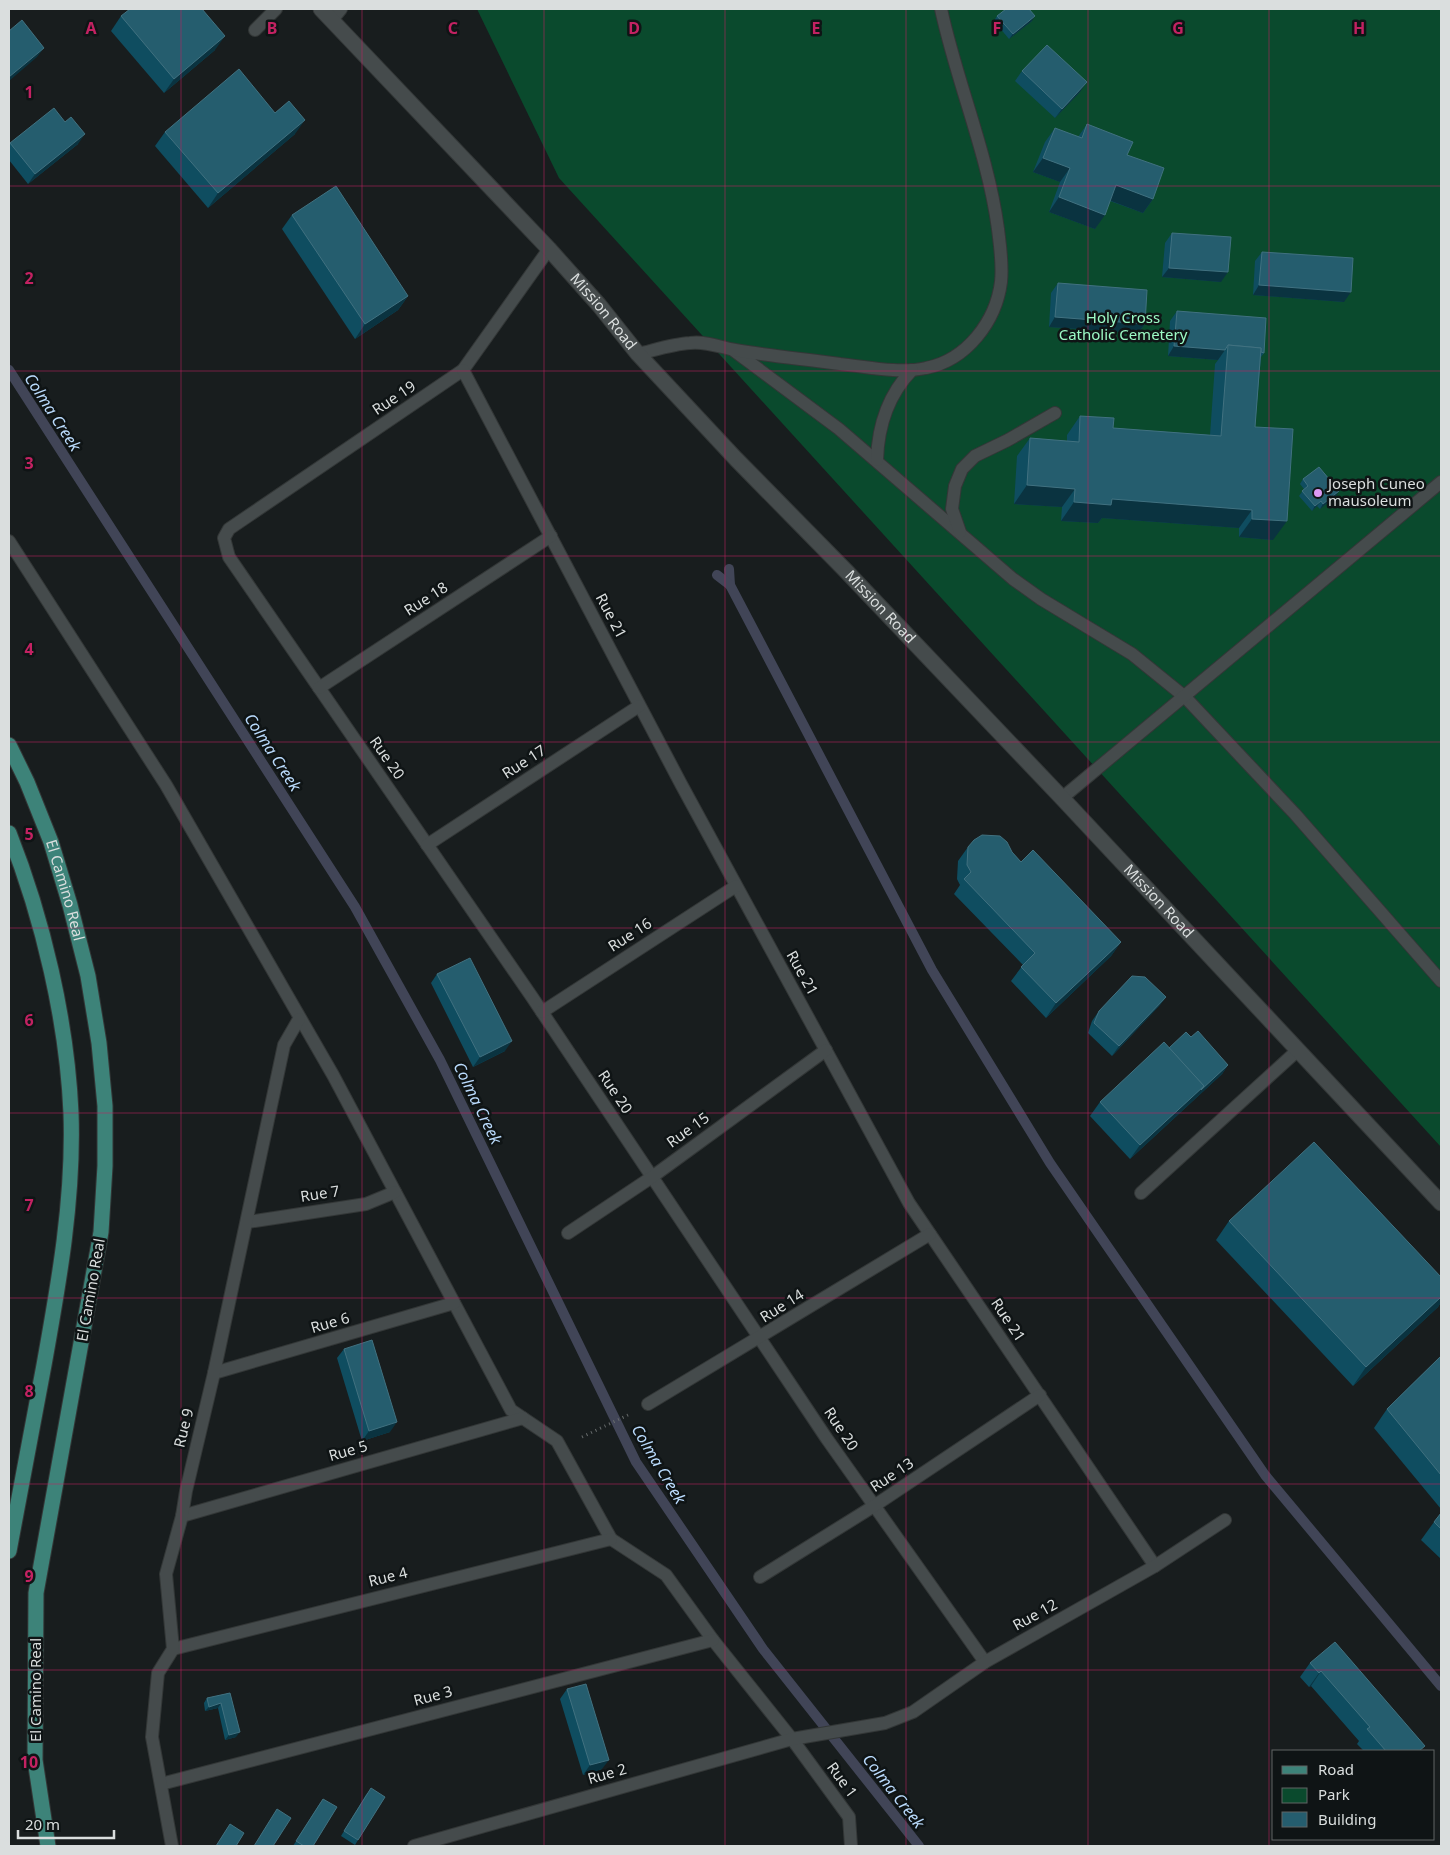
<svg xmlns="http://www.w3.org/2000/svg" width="1450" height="1855" viewBox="0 0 1450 1855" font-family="'Noto Sans',sans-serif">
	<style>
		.green { fill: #0a4a2d }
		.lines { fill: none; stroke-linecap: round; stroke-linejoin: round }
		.stream { stroke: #414557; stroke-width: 10 }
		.service-casing { stroke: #333737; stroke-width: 14 }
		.minor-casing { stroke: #333737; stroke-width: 17 }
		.primary-casing { stroke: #333737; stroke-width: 17 }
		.path { stroke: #676b6c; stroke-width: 3; stroke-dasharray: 1 4; stroke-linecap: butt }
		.service { stroke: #454b4c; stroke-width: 12 }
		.minor { stroke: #454b4c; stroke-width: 15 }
		.primary { stroke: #3d8379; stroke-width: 15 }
		.wall { fill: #0f4d60 }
		.shaded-wall { fill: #0a3340 }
		.building { fill: #255d6e; stroke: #417180 }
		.grid { fill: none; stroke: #c32262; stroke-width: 1; stroke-opacity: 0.55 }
		.poi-dot { fill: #dc99f4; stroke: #0f1415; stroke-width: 2 }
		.labels { text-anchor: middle; stroke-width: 5; stroke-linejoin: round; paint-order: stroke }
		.street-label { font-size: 15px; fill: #dadede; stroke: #0f1415 }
		.park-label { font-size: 15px; fill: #9cfac5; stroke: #0f1415 }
		.poi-label { font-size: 15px; fill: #dadede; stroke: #0f1415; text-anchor: start }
		.water-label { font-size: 16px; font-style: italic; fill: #badbfd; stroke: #0f1415 }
		.grid-label { font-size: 16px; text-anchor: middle; font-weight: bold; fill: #c32262; stroke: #0f1415; stroke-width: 5; stroke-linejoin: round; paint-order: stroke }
	</style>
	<rect width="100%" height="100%" fill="#181d1e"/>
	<polygon class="green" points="477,9 1441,9 1441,1147 559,178"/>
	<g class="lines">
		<g class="stream">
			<polyline points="9,370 355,907 440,1060 636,1462 763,1649 919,1846"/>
			<polyline points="729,569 730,585"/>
			<polyline points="717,575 730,585 932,970 1050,1163 1265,1475 1441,1686"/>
		</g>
		<g class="service-casing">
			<g id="service">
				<polyline points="332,20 341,9"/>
				<polyline points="255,30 276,9"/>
				<polyline points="549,249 463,370 229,529 224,538 229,557 532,997 827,1439 985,1662"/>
				<polyline points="733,350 839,429 1013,579 1041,599 1132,654 1185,697 1295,814 1441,981"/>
				<path d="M 638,354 C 655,350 673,344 690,343 C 706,341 719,347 735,350 C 769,356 805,359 840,364 C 868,367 899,374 926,368 C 967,360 996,321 1001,282 C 1003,264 1000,246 998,229 C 988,154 957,83 941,9"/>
				<polyline points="463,370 681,784 909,1203 1155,1566"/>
				<path d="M 877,460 C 878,425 888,395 912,370"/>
				<polyline points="960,532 952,509 955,486 962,469 975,456 1008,440 1055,413"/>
				<polyline points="9,541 166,785 333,1075 511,1410 557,1441 611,1539 666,1575 713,1640 792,1739 849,1817 851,1846"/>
				<polyline points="319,688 551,536"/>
				<polyline points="1062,798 1441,482"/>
				<polyline points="427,845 639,706"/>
				<polyline points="542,1012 736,886"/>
				<polyline points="1141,1193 1298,1050"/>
				<polyline points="248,1222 366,1204 395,1192"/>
				<polyline points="568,1233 652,1177 826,1050"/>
				<polyline points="214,1373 454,1303"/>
				<polyline points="648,1404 930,1234"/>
				<polyline points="182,1516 523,1418"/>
				<polyline points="760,1577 874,1506 1040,1395"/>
				<polyline points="173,1649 611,1539"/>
				<polyline points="161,1784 713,1640"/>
				<polyline points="172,1846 152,1737 158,1673 173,1649 166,1574 182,1516 186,1491 214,1373 284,1045 299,1019"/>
				<polyline points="414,1846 792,1739 885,1723 913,1712 985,1662 1155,1566 1225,1520"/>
			</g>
		</g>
		<g class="minor-casing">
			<g id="minor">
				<path id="s1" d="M 321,9 L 549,249 L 599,305 L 638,354 L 736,459 L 847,572 L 1062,798 L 1441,1203"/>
			</g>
		</g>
		<g class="primary-casing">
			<g id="primary">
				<path id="s2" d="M 9,745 L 27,782 L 51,842 L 70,905 L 88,976 L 99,1043 L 105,1106 L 105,1166 L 101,1232 L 36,1593 L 35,1760 L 48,1846"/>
				<path d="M 9,833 C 43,919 67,1021 71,1113 C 74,1198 59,1282 44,1365 C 32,1427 21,1489 9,1551"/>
			</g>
		</g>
		<polyline class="path" points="582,1437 628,1415"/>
		<use href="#service" class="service"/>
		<use href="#minor" class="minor"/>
		<use href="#primary" class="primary"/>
	</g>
	<g class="wall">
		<polygon points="121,16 215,50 164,93 111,31"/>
		<polygon points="997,16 1032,21 1009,39 994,21"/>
		<polygon points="1022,71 1080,92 1055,118 1015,81"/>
		<polygon points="275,113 295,134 208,208 155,146 165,132"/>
		<polygon points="1087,124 1127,155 1153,199 1143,213 1110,201 1095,229 1049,212 1060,182 1033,172 1045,142 1055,128 1078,137"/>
		<polygon points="10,143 78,144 28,184 9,160 9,145"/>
		<polygon points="292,215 408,296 398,310 355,339 282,229"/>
		<polygon points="1172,233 1221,282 1162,277 1165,243"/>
		<polygon points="1262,252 1344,302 1253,295 1255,261"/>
		<polygon points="1058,283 1145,324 1138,333 1049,327 1051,293"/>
		<polygon points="1177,311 1264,353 1261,357 1255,427 1273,540 1239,537 1239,528 1102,518 1098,523 1061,521 1062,507 1014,504 1017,456 1030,438 1067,441 1067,435 1080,416 1113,428 1210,435 1215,364 1218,360 1168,356 1170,321"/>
		<polygon points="1303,479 1336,496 1320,509 1317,506 1312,511 1299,496 1304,489 1300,484"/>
		<polygon points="968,847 1012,852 1021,862 1121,942 1111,956 1046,1018 1011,981 1023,965 954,894 960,885 957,879 958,861"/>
		<polygon points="437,974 505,1051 473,1067 431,983"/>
		<polygon points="1166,997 1159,1006 1112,1056 1088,1033 1092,1021 1099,1011"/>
		<polygon points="1191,1037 1228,1065 1222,1074 1130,1159 1090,1116 1100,1102 1169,1048"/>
		<polygon points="1229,1221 1441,1277 1441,1302 1438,1307 1353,1386 1216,1240"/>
		<polygon points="344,1349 390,1432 362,1441 337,1358"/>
		<polygon points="1441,1356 1441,1509 1374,1428 1387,1409"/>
		<polygon points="1441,1513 1441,1559 1421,1540 1434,1522"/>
		<polygon points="1310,1663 1422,1751 1364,1751 1357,1744 1359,1741 1311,1686 1309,1687 1300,1677"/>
		<polygon points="567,1689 602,1769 583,1775 560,1699"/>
		<polygon points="230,1693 236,1737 225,1740 218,1708 205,1711 204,1703 207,1698"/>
		<polygon points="367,1793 358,1840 355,1845 341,1836"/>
		<polygon points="320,1803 313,1846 293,1846"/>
	</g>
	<g class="shaded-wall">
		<polygon points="1035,16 1032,21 1009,39 1013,34"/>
		<polygon points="225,36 215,50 164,93 174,79"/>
		<polygon points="44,48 37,57 9,81 9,77"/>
		<polygon points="1087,82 1080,92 1055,118 1062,109"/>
		<polygon points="305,120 295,134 208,208 218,193"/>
		<polygon points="85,134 78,144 28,184 35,174"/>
		<polygon points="1043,158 1070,168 1060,182 1033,172"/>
		<polygon points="1116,185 1153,199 1143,213 1106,199"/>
		<polygon points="1059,197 1105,215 1095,229 1049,212"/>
		<polygon points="1169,268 1228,272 1221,282 1162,277"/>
		<polygon points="1259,285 1351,292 1344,302 1253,295"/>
		<polygon points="408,296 398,310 355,339 365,324"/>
		<polygon points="1055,317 1145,324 1138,333 1049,327"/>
		<polygon points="1174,346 1225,350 1218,360 1168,356"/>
		<polygon points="1027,485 1075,489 1062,507 1014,504"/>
		<polygon points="1339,491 1336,496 1320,509 1323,504"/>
		<polygon points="1112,499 1252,510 1239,528 1102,518 1098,523 1061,521 1074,502"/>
		<polygon points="1321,501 1317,506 1312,511 1315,506"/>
		<polygon points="1252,519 1287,521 1273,540 1239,537"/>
		<polygon points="1121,942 1111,956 1046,1018 1056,1003"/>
		<polygon points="1166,997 1159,1006 1112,1056 1119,1046"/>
		<polygon points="512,1041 505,1051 473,1067 480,1057"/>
		<polygon points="1228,1065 1222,1074 1130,1159 1140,1145 1204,1086"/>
		<polygon points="1441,1297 1441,1302 1438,1307 1353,1386 1366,1367"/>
		<polygon points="397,1422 390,1432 362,1441 369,1431"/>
		<polygon points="1321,1671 1311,1686 1309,1687 1319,1673"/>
		<polygon points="221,1703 218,1708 205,1711 209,1707"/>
		<polygon points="240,1732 236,1737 225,1740 229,1735"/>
		<polygon points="609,1760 602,1769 583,1775 590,1765"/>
	</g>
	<g class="building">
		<polygon points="130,9 202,9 225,36 174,79 121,16"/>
		<polygon points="1006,9 1029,9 1035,16 1013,34 997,16"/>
		<polygon points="22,20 44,48 9,77 9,31"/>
		<polygon points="1047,45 1087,82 1062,109 1022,71"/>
		<polygon points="239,69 275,113 289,101 305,120 218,193 165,132"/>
		<polygon points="54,108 65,122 71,117 85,134 35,174 10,143"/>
		<polygon points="1087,124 1133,142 1127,155 1164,168 1153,199 1116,185 1105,215 1059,197 1070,168 1043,158 1055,128 1082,138"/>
		<polygon points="336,186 408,296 365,324 292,215"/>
		<polygon points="1172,233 1231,237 1228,272 1169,268"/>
		<polygon points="1262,252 1353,258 1351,292 1259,285"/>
		<polygon points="1058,283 1147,290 1145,324 1055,317"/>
		<polygon points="1177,311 1266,318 1264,353 1261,352 1261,348 1228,345 1225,350 1174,346"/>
		<polygon points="1228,345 1261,348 1255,427 1293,429 1287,521 1252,519 1252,510 1112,499 1111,505 1074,502 1075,489 1027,485 1030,438 1079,442 1080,416 1114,418 1113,428 1221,436"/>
		<polygon points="1319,467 1339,491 1323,504 1321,501 1315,506 1302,491 1308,486 1303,479"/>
		<polygon points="982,835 1000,836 1007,842 1012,852 1021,862 1033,850 1121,942 1056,1003 1021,967 1035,953 964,879 971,872 967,865 968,847 974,840"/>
		<polygon points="470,958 512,1041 480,1057 437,974"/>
		<polygon points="1132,976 1145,977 1166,997 1119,1046 1094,1023 1099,1011"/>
		<polygon points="1198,1031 1228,1065 1201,1090 1204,1086 1169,1048 1186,1032 1191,1037"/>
		<polygon points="1164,1042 1204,1086 1140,1145 1100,1102"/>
		<polygon points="1314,1142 1441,1277 1441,1297 1366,1367 1229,1221"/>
		<polygon points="372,1340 397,1422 369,1431 344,1349"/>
		<polygon points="1441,1356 1441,1475 1387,1409"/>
		<polygon points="1441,1513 1441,1529 1434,1522"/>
		<polygon points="1335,1642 1425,1746 1419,1751 1386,1751 1367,1729 1370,1727 1321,1671 1319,1673 1310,1663"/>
		<polygon points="586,1684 609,1760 590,1765 567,1689"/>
		<polygon points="230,1693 240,1732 229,1735 221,1703 209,1707 207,1698"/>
		<polygon points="371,1788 385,1797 358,1840 344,1831"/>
		<polygon points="323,1799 337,1807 313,1846 304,1846 296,1841"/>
		<polygon points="277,1809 291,1818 273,1846 254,1846"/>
		<polygon points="230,1824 244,1833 236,1846 216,1846"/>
	</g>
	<path class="grid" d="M 181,9 L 181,1846M 362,9 L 362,1846M 544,9 L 544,1846M 725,9 L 725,1846M 906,9 L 906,1846M 1088,9 L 1088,1846M 1269,9 L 1269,1846M 9,186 L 1441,186M 9,371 L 1441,371M 9,556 L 1441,556M 9,742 L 1441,742M 9,928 L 1441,928M 9,1113 L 1441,1113M 9,1298 L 1441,1298M 9,1484 L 1441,1484M 9,1670 L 1441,1670"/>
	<circle class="poi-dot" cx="1318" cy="493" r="5"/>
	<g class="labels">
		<g class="street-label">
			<text dy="5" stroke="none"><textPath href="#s1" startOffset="414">Mission Road</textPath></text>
			<text transform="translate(394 398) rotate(-34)" y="5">Rue 19</text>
			<text transform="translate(426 599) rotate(-33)" y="5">Rue 18</text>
			<text dy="5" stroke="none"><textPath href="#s1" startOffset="819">Mission Road</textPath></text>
			<text transform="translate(611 616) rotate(62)" y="5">Rue 21</text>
			<text transform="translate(387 758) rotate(55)" y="5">Rue 20</text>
			<text transform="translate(524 762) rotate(-33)" y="5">Rue 17</text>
			<text dy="5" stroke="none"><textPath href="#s2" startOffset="156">El Camino Real</textPath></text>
			<text dy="5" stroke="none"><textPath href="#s1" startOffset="1224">Mission Road</textPath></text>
			<text transform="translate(630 935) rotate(-33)" y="5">Rue 16</text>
			<text transform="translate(802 973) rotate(61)" y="5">Rue 21</text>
			<text transform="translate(615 1092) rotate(56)" y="5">Rue 20</text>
			<text transform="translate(688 1130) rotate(-36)" y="5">Rue 15</text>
			<text transform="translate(320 1194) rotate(-9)" y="5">Rue 7</text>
			<text transform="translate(91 1290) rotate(-80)" y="5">El Camino Real</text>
			<text transform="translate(782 1306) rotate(-32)" y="5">Rue 14</text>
			<text transform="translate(1008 1320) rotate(56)" y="5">Rue 21</text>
			<text transform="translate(330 1323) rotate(-16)" y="5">Rue 6</text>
			<text transform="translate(184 1428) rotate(-76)" y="5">Rue 9</text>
			<text transform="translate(841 1429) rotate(56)" y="5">Rue 20</text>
			<text transform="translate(348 1451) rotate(-16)" y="5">Rue 5</text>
			<text transform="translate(892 1475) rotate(-34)" y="5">Rue 13</text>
			<text transform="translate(388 1577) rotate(-14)" y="5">Rue 4</text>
			<text transform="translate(1035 1615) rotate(-29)" y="5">Rue 12</text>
			<text transform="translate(36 1690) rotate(-90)" y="5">El Camino Real</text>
			<text transform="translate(433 1696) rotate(-15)" y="5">Rue 3</text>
			<text transform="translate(607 1774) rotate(-16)" y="5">Rue 2</text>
			<text transform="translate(842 1780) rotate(54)" y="5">Rue 1</text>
		</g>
		<g class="park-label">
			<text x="1123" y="323">Holy Cross<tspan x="1123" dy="17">Catholic Cemetery</tspan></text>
		</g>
		<g class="poi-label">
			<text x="1328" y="489">Joseph Cuneo<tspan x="1328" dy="17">mausoleum</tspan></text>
		</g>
		<g class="water-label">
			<text transform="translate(53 412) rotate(57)" y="6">Colma Creek</text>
			<text transform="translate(273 752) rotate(57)" y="6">Colma Creek</text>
			<text transform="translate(478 1103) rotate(64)" y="6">Colma Creek</text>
			<text transform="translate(659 1464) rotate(59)" y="6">Colma Creek</text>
			<text transform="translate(894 1791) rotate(52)" y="6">Colma Creek</text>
		</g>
	</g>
	<g class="grid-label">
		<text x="91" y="34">A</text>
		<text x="272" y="34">B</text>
		<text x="453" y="34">C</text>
		<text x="634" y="34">D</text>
		<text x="816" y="34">E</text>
		<text x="997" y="34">F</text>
		<text x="1178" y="34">G</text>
		<text x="1359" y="34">H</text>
		<text x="29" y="98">1</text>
		<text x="29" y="284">2</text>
		<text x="29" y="469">3</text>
		<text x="29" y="655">4</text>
		<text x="29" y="840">5</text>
		<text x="29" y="1026">6</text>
		<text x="29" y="1211">7</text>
		<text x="29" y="1397">8</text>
		<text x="29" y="1582">9</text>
		<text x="29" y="1768">10</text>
	</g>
	<rect width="1450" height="1855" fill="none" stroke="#dadede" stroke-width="20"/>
	<rect x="1272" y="1750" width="162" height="90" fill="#0f1415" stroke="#606565"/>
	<rect x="1282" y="1766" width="25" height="8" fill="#3d8379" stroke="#606565"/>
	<text x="1318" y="1775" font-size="15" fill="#dadede">Road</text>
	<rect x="1282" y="1788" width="25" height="15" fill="#0a4a2d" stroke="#606565"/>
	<text x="1318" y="1800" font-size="15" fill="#dadede">Park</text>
	<rect x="1282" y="1812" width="25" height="15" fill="#255d6e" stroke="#606565"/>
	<text x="1318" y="1825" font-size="15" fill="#dadede">Building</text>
	<path d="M18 1830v8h96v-8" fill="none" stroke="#dadede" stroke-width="2.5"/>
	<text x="25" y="1830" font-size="15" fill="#dadede" stroke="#0f1415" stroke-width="4" paint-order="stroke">20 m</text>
</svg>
